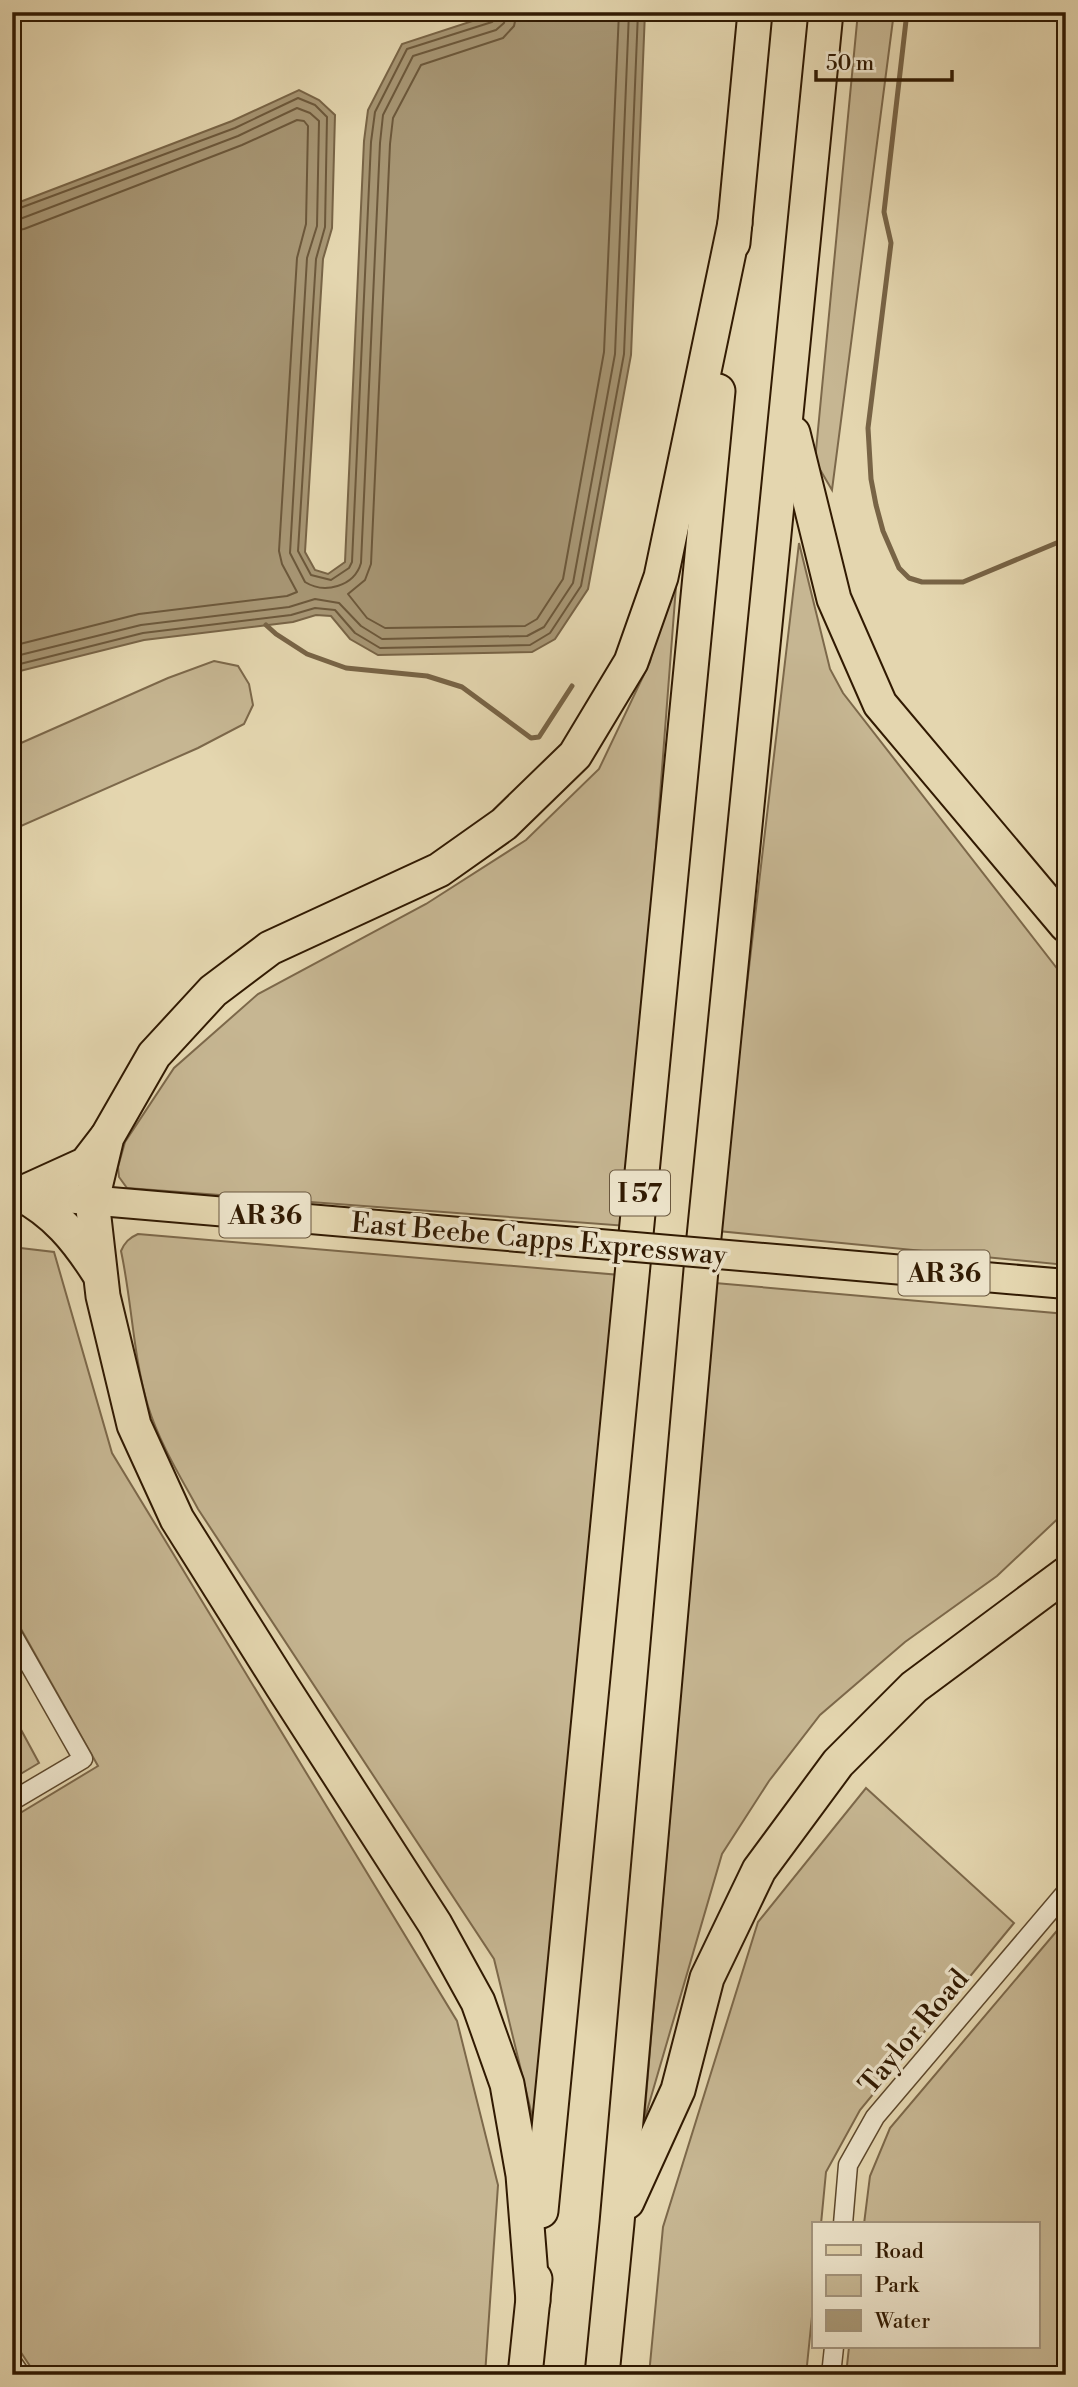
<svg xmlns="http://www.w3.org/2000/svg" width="1078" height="2387" viewBox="0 0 1078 2387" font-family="'Libre Bodoni',serif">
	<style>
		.green { fill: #c6b692; stroke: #7c684a; stroke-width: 2 }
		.water { fill: #a79674; stroke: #786446; stroke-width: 2 }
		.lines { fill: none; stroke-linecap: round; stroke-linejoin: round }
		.shore { stroke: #6c583b; stroke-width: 2 }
		.stream { stroke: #786446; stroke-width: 5 }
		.street-casing { stroke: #5e492d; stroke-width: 21 }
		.primary-casing { stroke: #311a02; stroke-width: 32 }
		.highway-casing { stroke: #311a02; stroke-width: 37 }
		.street { stroke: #ede4cb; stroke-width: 18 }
		.primary { stroke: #e4d6af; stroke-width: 28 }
		.highway { stroke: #e4d6af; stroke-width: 33 }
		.primary-bridge-casing { stroke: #311a02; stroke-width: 32; stroke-linecap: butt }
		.primary-bridge { stroke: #e4d6af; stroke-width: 28 }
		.labels { text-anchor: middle; stroke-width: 7; stroke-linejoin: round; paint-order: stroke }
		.shield { fill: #ede4cb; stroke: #69573e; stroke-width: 2 }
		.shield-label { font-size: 26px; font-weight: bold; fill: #311a02 }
		.street-label { font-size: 28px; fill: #311a02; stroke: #ede4cb }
	</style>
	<rect width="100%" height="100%" fill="#e4d6af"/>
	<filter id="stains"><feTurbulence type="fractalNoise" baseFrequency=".00286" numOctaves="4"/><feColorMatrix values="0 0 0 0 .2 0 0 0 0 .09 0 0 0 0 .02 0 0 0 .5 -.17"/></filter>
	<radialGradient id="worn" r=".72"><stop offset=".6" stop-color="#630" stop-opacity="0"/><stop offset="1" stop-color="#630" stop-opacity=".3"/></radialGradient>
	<g class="green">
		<polygon points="858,12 894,12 832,490 815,461"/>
		<polygon points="682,508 627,1226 127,1188 119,1177 118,1167 125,1142 174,1068 258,994 426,904 526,840 599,769 650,662"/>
		<polygon points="799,543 830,669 843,693 1066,980 1066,1265 718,1231"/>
		<polygon points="214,661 238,666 249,684 253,705 244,724 198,748 12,830 12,747 168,678"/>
		<path d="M 138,1234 L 620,1275 L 537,2136 L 494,1959 L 198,1509 C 180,1476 159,1442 148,1406 C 133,1356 132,1302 121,1251 C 125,1242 129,1238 138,1234 Z"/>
		<polygon points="12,1247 54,1252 112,1453 457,2021 498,2185 485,2375 36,2375 12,2339 12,1818 98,1766 12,1613"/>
		<polygon points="715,1283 1066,1314 1066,1511 997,1576 905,1642 820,1715 769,1781 722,1854 644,2121"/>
		<polygon points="12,1713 39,1763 12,1779"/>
		<polygon points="866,1788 1014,1923 860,2110 826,2172 821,2224 814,2224 814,2297 806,2375 649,2375 663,2227 758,1922"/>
		<polygon points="1066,1920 1066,2375 846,2375 849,2347 1038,2347 1038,2224 864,2224 870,2176 890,2128"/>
	</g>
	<polygon class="water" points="500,12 645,12 631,355 588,589 555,639 532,652 378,655 350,639 331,616 316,615 293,622 144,640 12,673 12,205 232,121 299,90 319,100 335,115 332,228 323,259 305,552 315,570 328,574 345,562 364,141 368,110 402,44"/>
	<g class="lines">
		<g class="shore">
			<polyline points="517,12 514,26 503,38 421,65 393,118 390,144 371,564 365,580 348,594 367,618 385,628 525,626 537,619 563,579 604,352 619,12"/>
			<polyline points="12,211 235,128 298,98 315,105 327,117 325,227 316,259 298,551 311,575 331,580 349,568 352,562 371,142 375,112 407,49 492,22 496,18 497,12"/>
			<path d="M 12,220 L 20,219 L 238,136 L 297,108 L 310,113 L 319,121 L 317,226 L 307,258 L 290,553 L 305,582 C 324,594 354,587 361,563 L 380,143 L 383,115 L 413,56 L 496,30 L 504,23 L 506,12"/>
			<polyline points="12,231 24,229 242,145 297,120 304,121 308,126 306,224 297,258 279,551 282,564 297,592 287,596 139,614 12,646"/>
			<polyline points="12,657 141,625 289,607 315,599 339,603 361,626 382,639 527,636 544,627 573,583 615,354 629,12"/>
			<polyline points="12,666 143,633 291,615 315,608 335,610 355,633 380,648 530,645 550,633 581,586 624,354 638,12"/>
		</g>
		<g class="stream">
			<polyline points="907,12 884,212 891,243 868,428 871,479 876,505 883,531 899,568 909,578 922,582 963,582 1066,539"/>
			<polyline points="266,625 276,634 307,654 346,668 427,676 462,687 531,738 539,737 572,686"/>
		</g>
		<g class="street-casing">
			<g id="street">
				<polyline points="12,1634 83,1759 12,1801"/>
				<polyline points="843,2224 848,2165 875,2117 1066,1892"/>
				<polyline points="12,2362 21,2375"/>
				<polyline points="831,2375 834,2347"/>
			</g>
		</g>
		<g class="primary-casing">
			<g id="primary">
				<polyline points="18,1194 518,1237"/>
				<polyline points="823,1263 1066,1284"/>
			</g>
		</g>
		<g class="highway-casing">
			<g id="highway">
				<polyline points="733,243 755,12"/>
				<polyline points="793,433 834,599 880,704 1066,925"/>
				<path d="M 20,1194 C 55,1212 77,1239 98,1272"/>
				<polyline points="20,1194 86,1164 106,1138"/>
				<polyline points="627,2202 678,2090 707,1978 759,1870 838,1763 914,1687 1066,1574"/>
				<polyline points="541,2211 718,391"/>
				<polyline points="533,2301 523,2175 507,2084 478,2002 435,1924 282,1686 177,1519 134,1425 103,1296 92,1200 107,1137 154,1055 213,991 270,948 439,870 504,824 575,755 631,662 661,577 735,223"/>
				<polyline points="525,2375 535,2279"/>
				<polyline points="602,2375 617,2223 703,1247 826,12"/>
			</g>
		</g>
		<use href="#street" class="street"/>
		<use href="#primary" class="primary"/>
		<use href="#highway" class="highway"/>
		<g class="primary-bridge-casing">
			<polyline id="primary-bridge" points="518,1237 823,1263"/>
		</g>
		<use href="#primary-bridge" class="primary-bridge"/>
	</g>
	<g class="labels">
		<g class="shield">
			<rect x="610" y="1170.5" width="60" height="45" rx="5"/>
			<rect x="219.5" y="1192.5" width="91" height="45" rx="5"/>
			<rect x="898.5" y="1250.5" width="91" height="45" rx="5"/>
		</g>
		<g class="shield-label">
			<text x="640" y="1202">I 57</text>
			<text x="265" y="1224">AR 36</text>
			<text x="944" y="1282">AR 36</text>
		</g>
		<g class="street-label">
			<text transform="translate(539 1238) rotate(5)" y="10">East Beebe Capps Expressway</text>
			<text transform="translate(913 2031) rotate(-50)" y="10">Taylor Road</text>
		</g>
	</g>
	<rect width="1078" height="2387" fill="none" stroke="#e4d6af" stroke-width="42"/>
	<rect x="14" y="14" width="1050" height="2359" fill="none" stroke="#311a02" stroke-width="3.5"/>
	<rect x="21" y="21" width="1036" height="2345" fill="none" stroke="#311a02" stroke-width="2"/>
	<rect x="812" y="2222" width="228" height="126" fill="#ede4cb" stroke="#a2937b" stroke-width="2"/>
	<rect x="826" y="2245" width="35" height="10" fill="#e4d6af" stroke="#a2937b" stroke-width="2"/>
	<text x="875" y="2258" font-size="21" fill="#311a02">Road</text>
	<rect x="826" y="2275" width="35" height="21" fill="#c6b692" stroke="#a2937b" stroke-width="2"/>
	<text x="875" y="2292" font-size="21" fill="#311a02">Park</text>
	<rect x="826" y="2310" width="35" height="21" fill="#a79674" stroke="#a2937b" stroke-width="2"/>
	<text x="875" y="2328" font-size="21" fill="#311a02">Water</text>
	<path d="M816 70v10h136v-10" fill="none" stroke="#311a02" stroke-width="3.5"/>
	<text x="826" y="70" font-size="21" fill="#311a02" stroke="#ede4cb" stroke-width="5" paint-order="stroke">50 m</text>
	<rect width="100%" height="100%" filter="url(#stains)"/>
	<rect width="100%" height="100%" fill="url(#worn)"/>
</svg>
